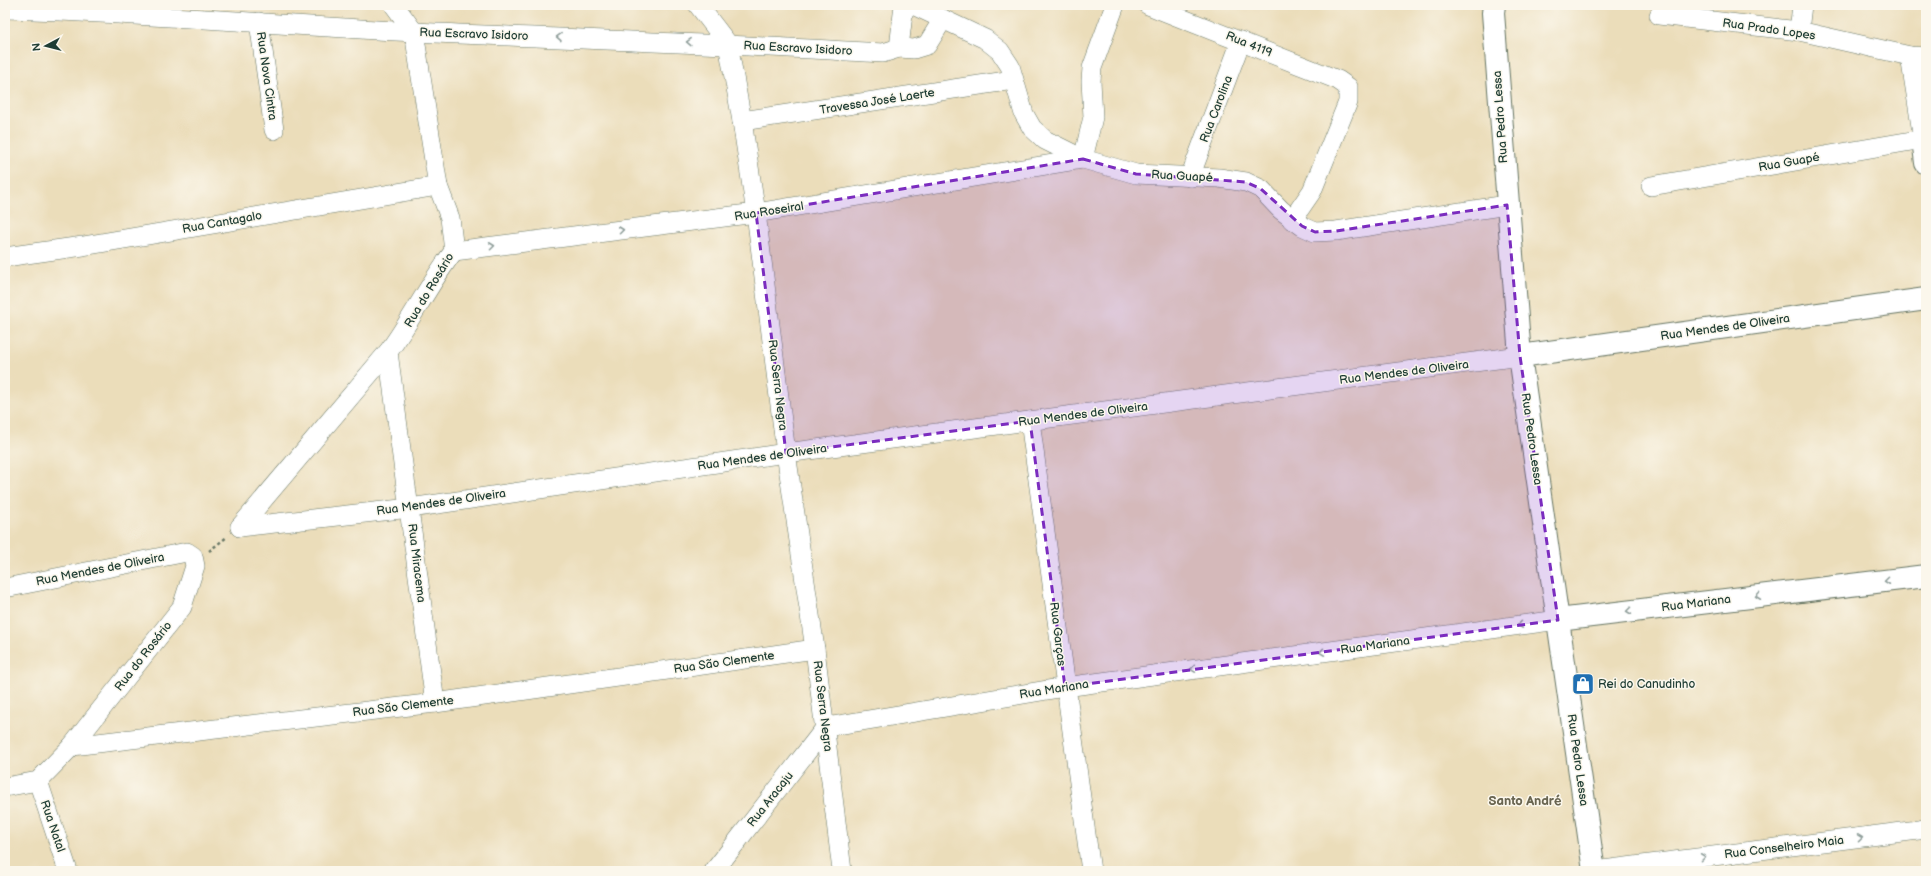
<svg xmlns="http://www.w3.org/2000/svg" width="1931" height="876" viewBox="0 0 1931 876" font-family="'Balsamiq Sans',sans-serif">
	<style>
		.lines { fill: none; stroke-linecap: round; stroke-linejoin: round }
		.minor-casing { stroke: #667563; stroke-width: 20 }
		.tertiary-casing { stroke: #667563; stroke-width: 24 }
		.path { stroke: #667563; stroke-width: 2.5; stroke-dasharray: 3 3; stroke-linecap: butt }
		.minor { stroke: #fff; stroke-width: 19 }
		.tertiary { stroke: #fff; stroke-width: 22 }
		.oneway { stroke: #8f9e9a }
		.marked { fill: #7b2cbf; fill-opacity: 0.2; stroke: #7b2cbf; stroke-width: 3; stroke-dasharray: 8 5; stroke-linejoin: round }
		.labels { text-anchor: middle; stroke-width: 3; stroke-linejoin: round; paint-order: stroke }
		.street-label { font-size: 12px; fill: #1f3d34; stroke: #fbf7ec }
		.poi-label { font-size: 12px; fill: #1f3d34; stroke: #fbf7ec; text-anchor: start }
		.neighbourhood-label { font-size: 13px; font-weight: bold; fill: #696551; stroke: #fbf7ec }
	</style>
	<rect width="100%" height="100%" fill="#fbf7ec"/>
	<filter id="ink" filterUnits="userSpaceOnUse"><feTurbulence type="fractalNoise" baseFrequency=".025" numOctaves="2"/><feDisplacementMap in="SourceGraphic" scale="8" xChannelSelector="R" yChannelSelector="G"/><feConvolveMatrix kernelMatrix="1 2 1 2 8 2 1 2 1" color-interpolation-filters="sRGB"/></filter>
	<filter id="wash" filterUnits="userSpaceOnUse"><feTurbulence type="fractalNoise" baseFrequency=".012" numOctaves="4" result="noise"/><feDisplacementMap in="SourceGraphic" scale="16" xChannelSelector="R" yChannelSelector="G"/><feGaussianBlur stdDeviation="0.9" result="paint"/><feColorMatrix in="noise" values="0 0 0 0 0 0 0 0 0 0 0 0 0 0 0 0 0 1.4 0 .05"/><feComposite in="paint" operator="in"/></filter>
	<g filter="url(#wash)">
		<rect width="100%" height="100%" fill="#ebddba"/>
	</g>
	<g filter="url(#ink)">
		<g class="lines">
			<g class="minor-casing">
				<g id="minor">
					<polyline points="698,5 728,44 742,121 756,213 786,453 815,649 842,871"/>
					<polyline points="913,5 985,39 1000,51 1010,66 1024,114 1032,128 1045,140 1083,159 1136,174 1219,178 1246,182 1261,189 1281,210 1302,226 1315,232 1336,231 1507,205"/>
					<polyline points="1148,5 1338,80 1348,87 1348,102 1312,191 1292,220"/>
					<path d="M 5,9 C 142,13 278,25 415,32 C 571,39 727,44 883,53 L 899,48 L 904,5"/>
					<polyline points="1659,15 1799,31 1910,56 1926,57"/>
					<polyline points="259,22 274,130"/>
					<polyline points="1799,31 1802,5"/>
					<polyline points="899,48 914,49 927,45 943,19"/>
					<polyline points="742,121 1013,80"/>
					<polyline points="1190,177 1241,41"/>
					<polyline points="1651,186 1923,139 1910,56"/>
					<polyline points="454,251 756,213 1083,159 1093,117 1091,81 1092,68 1115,5"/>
					<polyline points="5,257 83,246 438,186"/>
					<polyline points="388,352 435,703"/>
					<polyline points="1030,421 1091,871"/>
					<polyline points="240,527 410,508 786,453 1520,356"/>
					<path d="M 240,527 L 388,352 C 412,320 429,283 454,251 L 450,218 L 438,186 L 414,32 L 394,5"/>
					<polyline points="5,588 187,552 193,556 195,566 182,607 72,746 38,781 5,787"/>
					<polyline points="72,746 435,703 815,649"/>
					<polyline points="38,781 68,871"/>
					<polyline points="714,871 826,727 1065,687 1558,620"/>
					<polyline points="1595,871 1926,829"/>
				</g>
			</g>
			<g class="tertiary-casing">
				<g id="tertiary">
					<polyline points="1494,5 1493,13 1520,356 1594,871"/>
					<polyline points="1926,138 1923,139 1926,163"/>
					<polyline points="1520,356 1926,299"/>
					<polyline points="1558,620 1926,576"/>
				</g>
			</g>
			<polyline class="path" points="209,551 227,537"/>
			<use href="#minor" class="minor"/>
			<use href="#tertiary" class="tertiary"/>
		</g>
		<defs><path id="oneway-chevron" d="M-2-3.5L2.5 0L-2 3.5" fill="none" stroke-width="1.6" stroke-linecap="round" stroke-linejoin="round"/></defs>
		<g class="oneway">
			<use href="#oneway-chevron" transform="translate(559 37) rotate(-178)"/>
			<use href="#oneway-chevron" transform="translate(689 42) rotate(-178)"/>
			<use href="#oneway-chevron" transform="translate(621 230) rotate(-7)"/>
			<use href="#oneway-chevron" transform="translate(492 246) rotate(-7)"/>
			<use href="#oneway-chevron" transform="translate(1887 581) rotate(173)"/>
			<use href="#oneway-chevron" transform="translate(1758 596) rotate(173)"/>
			<use href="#oneway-chevron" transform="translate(1629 611) rotate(173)"/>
			<use href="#oneway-chevron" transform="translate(1520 625) rotate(172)"/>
			<use href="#oneway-chevron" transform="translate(1322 652) rotate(172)"/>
			<use href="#oneway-chevron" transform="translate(1193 669) rotate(172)"/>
			<use href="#oneway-chevron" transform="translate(1860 838) rotate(-7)"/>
			<use href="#oneway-chevron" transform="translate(1703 857) rotate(-7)"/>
		</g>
	</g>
	<path class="marked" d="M 1083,159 L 1136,174 L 1246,182 L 1261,189 L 1302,226 L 1315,232 L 1336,231 L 1507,205 L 1520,356 L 1558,620 L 1065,687 L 1030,421 L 786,453 L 756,213 Z"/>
	<defs>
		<g id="shop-square" transform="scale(1.15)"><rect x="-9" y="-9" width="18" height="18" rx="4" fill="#1f6fb2" stroke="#fbf7ec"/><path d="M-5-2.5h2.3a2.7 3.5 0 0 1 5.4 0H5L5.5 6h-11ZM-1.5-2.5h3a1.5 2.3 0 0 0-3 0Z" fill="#fff"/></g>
	</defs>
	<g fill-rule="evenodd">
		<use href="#shop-square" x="1583" y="684"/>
	</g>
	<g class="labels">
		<g class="street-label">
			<text transform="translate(1769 29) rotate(8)" y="4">Rua Prado Lopes</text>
			<text transform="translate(474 34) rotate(2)" y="4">Rua Escravo Isidoro</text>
			<text transform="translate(1249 44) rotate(22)" y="4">Rua 4119</text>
			<text transform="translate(798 48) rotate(3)" y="4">Rua Escravo Isidoro</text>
			<text transform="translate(267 76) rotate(82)" y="4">Rua Nova Cintra</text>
			<text transform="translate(877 101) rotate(-9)" y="4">Travessa José Laerte</text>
			<text transform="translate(1216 109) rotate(-69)" y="4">Rua Carolina</text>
			<text transform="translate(1500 117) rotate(-94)" y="4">Rua Pedro Lessa</text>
			<text transform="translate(1789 162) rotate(-10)" y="4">Rua Guapé</text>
			<text transform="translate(1182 176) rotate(3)" y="4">Rua Guapé</text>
			<text transform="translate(769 211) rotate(-9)" y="4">Rua Roseiral</text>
			<text transform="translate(222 222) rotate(-10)" y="4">Rua Cantagalo</text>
			<text transform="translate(429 290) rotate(-59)" y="4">Rua do Rosário</text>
			<text transform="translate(1725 327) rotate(-8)" y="4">Rua Mendes de Oliveira</text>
			<text transform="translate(1404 372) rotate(-7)" y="4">Rua Mendes de Oliveira</text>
			<text transform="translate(778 385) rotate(83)" y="4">Rua Serra Negra</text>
			<text transform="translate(1083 414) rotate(-7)" y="4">Rua Mendes de Oliveira</text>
			<text transform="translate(1532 439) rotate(82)" y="4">Rua Pedro Lessa</text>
			<text transform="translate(762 457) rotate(-8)" y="4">Rua Mendes de Oliveira</text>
			<text transform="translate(441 502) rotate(-8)" y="4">Rua Mendes de Oliveira</text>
			<text transform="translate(417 563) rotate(83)" y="4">Rua Miracema</text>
			<text transform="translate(100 569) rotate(-11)" y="4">Rua Mendes de Oliveira</text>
			<text transform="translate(1696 603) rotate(-7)" y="4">Rua Mariana</text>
			<text transform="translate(1058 634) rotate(83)" y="4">Rua Garças</text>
			<text transform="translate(1375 645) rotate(-8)" y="4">Rua Mariana</text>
			<text transform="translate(143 656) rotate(-52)" y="4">Rua do Rosário</text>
			<text transform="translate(724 662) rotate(-8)" y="4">Rua São Clemente</text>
			<text transform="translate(1054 689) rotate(-9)" y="4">Rua Mariana</text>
			<text transform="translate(403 706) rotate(-7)" y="4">Rua São Clemente</text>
			<text transform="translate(823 706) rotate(83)" y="4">Rua Serra Negra</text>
			<text transform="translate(1578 760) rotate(82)" y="4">Rua Pedro Lessa</text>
			<text transform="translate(770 799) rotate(-52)" y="4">Rua Aracaju</text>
			<text transform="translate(53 826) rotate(71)" y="4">Rua Natal</text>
			<text transform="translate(1784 847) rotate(-7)" y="4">Rua Conselheiro Maia</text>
		</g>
		<g class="poi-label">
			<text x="1598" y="688">Rei do Canudinho</text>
		</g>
		<g class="neighbourhood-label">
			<text x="1525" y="805">Santo André</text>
		</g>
	</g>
	<rect width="1931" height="876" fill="none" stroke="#fbf7ec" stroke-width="20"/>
	<g transform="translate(46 46) rotate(263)" stroke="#fbf7ec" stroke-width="3" paint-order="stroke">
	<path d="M0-3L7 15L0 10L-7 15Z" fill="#1f3d34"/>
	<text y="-6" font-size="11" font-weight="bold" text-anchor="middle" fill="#1f3d34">N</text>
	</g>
</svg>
